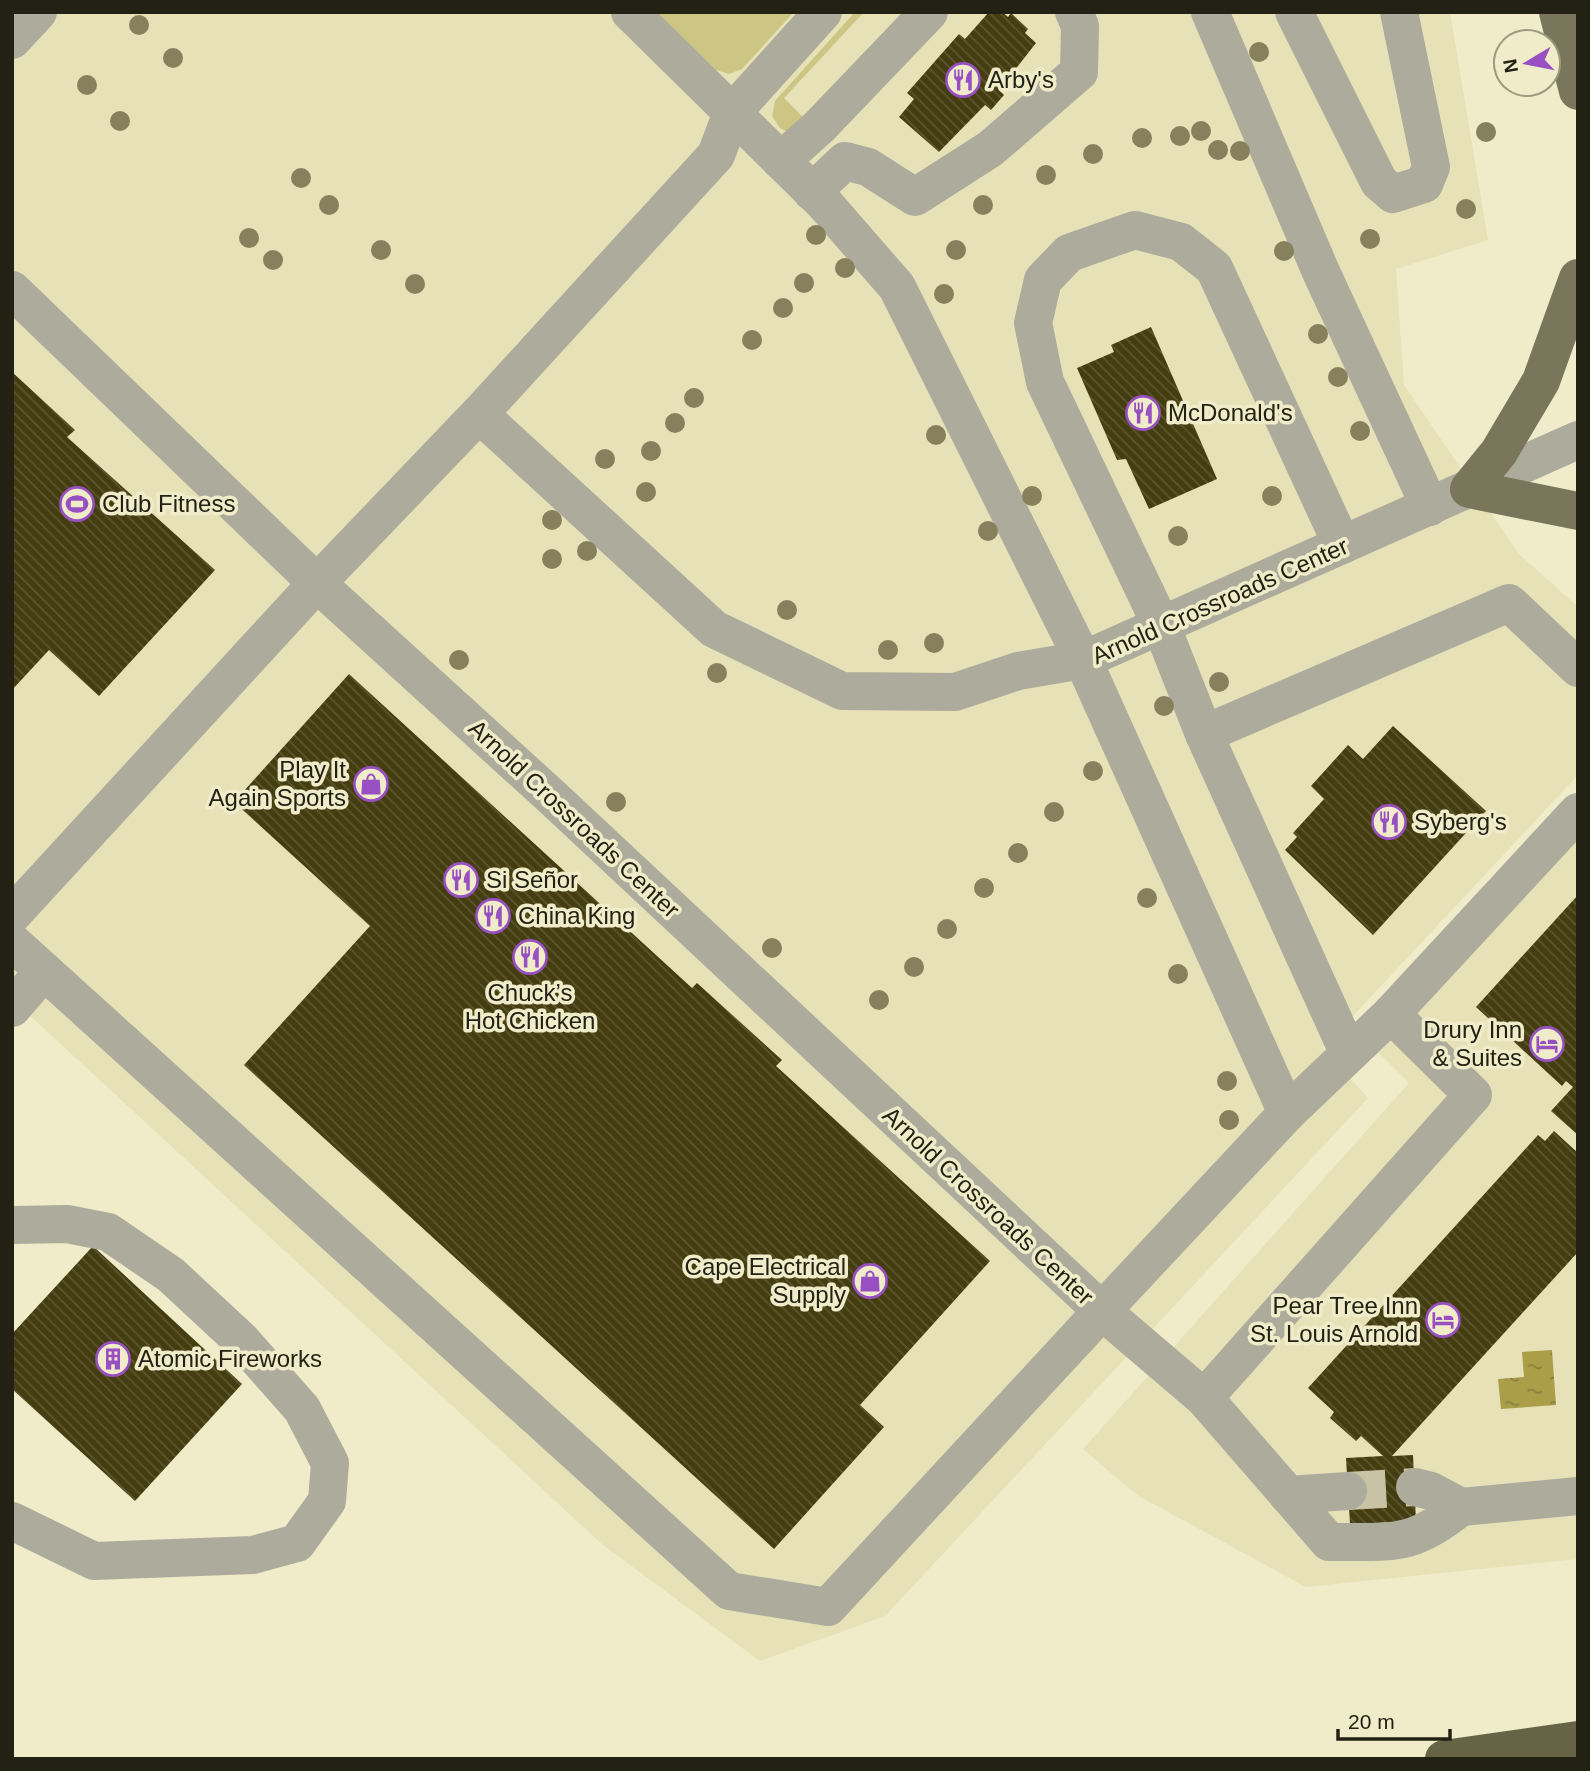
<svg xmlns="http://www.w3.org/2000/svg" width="1590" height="1771" viewBox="0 0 1590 1771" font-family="Helvetica,sans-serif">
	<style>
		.built { fill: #e6e1b7 }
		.grass { fill: #cdc584 }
		.water { fill: url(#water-ripples) }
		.building { fill: url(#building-back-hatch) }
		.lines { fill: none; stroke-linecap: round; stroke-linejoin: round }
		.minor-tunnel { stroke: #c7c3a4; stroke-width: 38; stroke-dasharray: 38 19; stroke-linecap: butt }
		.minor { stroke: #acab9c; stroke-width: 38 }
		.major { stroke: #79765c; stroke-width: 38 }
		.highway { stroke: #676345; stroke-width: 38 }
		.tree { fill: #86815c }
		.labels { text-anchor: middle; stroke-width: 7; stroke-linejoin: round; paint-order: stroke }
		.poi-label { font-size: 24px; fill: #222114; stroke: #f0ebc8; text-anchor: start }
		.street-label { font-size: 24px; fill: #222114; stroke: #f0ebc8 }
	</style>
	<defs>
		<pattern id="water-ripples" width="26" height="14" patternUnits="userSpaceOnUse" patternTransform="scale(1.75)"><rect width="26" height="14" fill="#aa9e49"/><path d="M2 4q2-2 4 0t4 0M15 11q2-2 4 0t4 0" fill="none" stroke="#8a803c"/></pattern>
		<pattern id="building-back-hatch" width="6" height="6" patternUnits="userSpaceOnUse" patternTransform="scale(1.75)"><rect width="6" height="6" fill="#443d0f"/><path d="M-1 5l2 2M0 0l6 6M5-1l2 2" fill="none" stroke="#5c5631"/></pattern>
	</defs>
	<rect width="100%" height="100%" fill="#f0ebc8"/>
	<g class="built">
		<polygon points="12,12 1450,12 1488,240 1396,269 1404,385 1519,554 1578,607 1578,775 1323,1048 1368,1098 885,1616 760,1661 603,1545 12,999"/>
		<polygon points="1578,837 1578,1559 1306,1587 1137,1495 1083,1449 1409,1083 1379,1053"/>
	</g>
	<g class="grass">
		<polygon points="655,12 794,12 742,69 729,74 716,70"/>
		<polygon points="855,12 864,12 784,98 803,117 789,133 780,128 772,116 775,101"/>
	</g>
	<polygon class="water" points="1552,1350 1556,1405 1501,1409 1498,1379 1524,1377 1522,1352"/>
	<g class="building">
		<polygon points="989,12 1002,12 1008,17 1011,13 1028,29 1025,33 1036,43 999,90 1004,95 991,110 985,105 939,152 899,117 914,99 907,93 959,34 965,39"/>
		<polygon points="1151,327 1217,479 1149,509 1126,459 1117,460 1077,368 1114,352 1111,345"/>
		<polygon points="12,372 75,430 67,437 215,570 99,696 49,650 12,690"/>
		<polygon points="349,674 692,988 697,983 782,1060 776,1066 990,1261 860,1405 884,1427 774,1549 244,1065 370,926 234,802"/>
		<polygon points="1393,726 1486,811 1373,935 1285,850 1297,837 1293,833 1324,799 1311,786 1348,745 1363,759"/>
		<polygon points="1578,895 1578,1135 1551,1111 1573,1087 1566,1081 1562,1086 1476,1007"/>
		<polygon points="1554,1131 1578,1153 1578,1252 1392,1456 1413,1455 1416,1521 1350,1524 1346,1458 1383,1456 1361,1436 1356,1441 1330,1418 1334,1412 1308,1388 1538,1135 1545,1141"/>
		<polygon points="93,1246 242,1384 135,1501 12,1389 12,1334"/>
	</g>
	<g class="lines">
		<polyline class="minor-tunnel" points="1348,1491 1415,1487"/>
		<g class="minor">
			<polyline points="1210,12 1321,272 1430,507"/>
			<polyline points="1294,12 1379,182 1393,194 1424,184 1431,167 1399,12"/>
			<polyline points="12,40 38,12"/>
			<polyline points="781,161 820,126 929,12"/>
			<polyline points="812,192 845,161 868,167 915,197 990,149 1079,72 1080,26 1074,12"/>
			<polyline points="12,290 321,587 554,799 1102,1311 1287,1113 1083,660 897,287 824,203 630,12"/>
			<polyline points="479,414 716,155 732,113 823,12"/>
			<polyline points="1342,545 1214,268 1181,242 1135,230 1069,253 1043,280 1033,323 1045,382 1161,625 1204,734 1509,603 1578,668"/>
			<polyline points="1204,734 1349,1054"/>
			<polyline points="12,915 317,583 479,414 714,629 842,691 955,692 1018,671 1083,660 1578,440"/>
			<path d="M 12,942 L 729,1591 L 828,1607 L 1102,1311 L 1204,1398 L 1329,1542 C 1392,1541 1409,1549 1461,1507"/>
			<polyline points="12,1008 44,971"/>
			<polyline points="1287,1113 1391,1014"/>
			<polyline points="12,1225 67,1224 108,1232 171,1275 242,1341 302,1409 330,1463 327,1501 297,1543 253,1555 94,1561 12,1521"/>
			<polyline points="1204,1398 1473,1095 1391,1014 1578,812"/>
			<polyline points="1415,1487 1431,1491 1461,1507"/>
			<polyline points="1288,1495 1348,1491"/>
			<polyline points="1461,1507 1578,1496"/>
		</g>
		<g class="major">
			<polyline points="1558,12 1578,91"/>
			<polyline points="1578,278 1541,381 1499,452 1469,489 1578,511"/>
		</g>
		<polyline class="highway" points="1444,1759 1578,1740"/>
	</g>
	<g class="tree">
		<circle cx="139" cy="25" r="10"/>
		<circle cx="1259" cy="52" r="10"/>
		<circle cx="173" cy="58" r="10"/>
		<circle cx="87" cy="85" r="10"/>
		<circle cx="120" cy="121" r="10"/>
		<circle cx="1201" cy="131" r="10"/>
		<circle cx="1486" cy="132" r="10"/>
		<circle cx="1180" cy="136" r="10"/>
		<circle cx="1142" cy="138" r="10"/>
		<circle cx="1218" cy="150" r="10"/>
		<circle cx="1240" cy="151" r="10"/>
		<circle cx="1093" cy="154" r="10"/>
		<circle cx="1046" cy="175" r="10"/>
		<circle cx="301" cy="178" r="10"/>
		<circle cx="329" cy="205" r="10"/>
		<circle cx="983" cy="205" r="10"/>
		<circle cx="1466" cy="209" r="10"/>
		<circle cx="816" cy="235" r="10"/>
		<circle cx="249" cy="238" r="10"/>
		<circle cx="1370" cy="239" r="10"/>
		<circle cx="381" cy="250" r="10"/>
		<circle cx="956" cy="250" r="10"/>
		<circle cx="1284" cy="251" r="10"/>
		<circle cx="273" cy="260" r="10"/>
		<circle cx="845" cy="268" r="10"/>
		<circle cx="804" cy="283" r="10"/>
		<circle cx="415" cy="284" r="10"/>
		<circle cx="944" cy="294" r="10"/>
		<circle cx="783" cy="308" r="10"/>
		<circle cx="1318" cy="334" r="10"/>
		<circle cx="752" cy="340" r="10"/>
		<circle cx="1338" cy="377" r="10"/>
		<circle cx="694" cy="398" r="10"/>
		<circle cx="675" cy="423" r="10"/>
		<circle cx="1360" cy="431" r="10"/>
		<circle cx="936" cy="435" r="10"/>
		<circle cx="651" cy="451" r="10"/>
		<circle cx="605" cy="459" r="10"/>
		<circle cx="646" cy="492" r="10"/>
		<circle cx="1032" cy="496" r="10"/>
		<circle cx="1272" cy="496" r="10"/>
		<circle cx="552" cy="520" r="10"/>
		<circle cx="988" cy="531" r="10"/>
		<circle cx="1178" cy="536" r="10"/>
		<circle cx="587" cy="551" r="10"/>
		<circle cx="552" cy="559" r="10"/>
		<circle cx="787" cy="610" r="10"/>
		<circle cx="934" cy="643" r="10"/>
		<circle cx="888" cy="650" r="10"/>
		<circle cx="459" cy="660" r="10"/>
		<circle cx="717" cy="673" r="10"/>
		<circle cx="1219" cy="682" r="10"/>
		<circle cx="1164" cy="706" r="10"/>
		<circle cx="1093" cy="771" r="10"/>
		<circle cx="616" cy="802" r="10"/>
		<circle cx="1054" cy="812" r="10"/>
		<circle cx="1018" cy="853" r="10"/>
		<circle cx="984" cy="888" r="10"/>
		<circle cx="1147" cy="898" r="10"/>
		<circle cx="947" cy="929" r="10"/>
		<circle cx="772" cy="948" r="10"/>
		<circle cx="914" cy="967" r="10"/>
		<circle cx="1178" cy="974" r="10"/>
		<circle cx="879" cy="1000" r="10"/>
		<circle cx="1227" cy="1081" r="10"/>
		<circle cx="1229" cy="1120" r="10"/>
	</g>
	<defs>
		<g id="restaurant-ring" transform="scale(1.75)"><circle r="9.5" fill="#f0ebc8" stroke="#984fc1" stroke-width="1.5"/><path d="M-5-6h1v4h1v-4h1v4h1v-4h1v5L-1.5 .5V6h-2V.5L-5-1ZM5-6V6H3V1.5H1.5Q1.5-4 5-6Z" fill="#984fc1"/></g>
		<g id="stadium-ring" transform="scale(1.75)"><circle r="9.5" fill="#f0ebc8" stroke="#984fc1" stroke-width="1.5"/><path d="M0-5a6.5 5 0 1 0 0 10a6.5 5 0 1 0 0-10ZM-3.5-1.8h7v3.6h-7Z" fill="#984fc1"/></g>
		<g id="shop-ring" transform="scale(1.75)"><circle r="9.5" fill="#f0ebc8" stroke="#984fc1" stroke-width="1.5"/><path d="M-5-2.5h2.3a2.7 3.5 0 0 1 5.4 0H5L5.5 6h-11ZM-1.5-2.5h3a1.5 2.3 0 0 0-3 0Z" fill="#984fc1"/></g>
		<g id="hotel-ring" transform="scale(1.75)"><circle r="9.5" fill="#f0ebc8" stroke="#984fc1" stroke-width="1.5"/><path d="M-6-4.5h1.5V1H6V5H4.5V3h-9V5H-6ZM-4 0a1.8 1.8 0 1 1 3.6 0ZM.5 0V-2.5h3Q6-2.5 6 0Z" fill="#984fc1"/></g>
		<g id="building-ring" transform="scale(1.75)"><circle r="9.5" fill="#f0ebc8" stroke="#984fc1" stroke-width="1.5"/><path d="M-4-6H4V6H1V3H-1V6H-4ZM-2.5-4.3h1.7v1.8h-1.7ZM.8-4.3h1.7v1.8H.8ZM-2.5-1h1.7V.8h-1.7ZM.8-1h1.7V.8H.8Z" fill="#984fc1"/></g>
	</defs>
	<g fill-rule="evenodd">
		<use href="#restaurant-ring" x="963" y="80"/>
		<use href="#restaurant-ring" x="1143" y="413"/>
		<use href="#stadium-ring" x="77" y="504"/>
		<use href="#shop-ring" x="371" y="784"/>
		<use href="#restaurant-ring" x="1389" y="822"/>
		<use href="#restaurant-ring" x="461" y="880"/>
		<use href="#restaurant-ring" x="493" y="916"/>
		<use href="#restaurant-ring" x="530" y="957"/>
		<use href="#hotel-ring" x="1547" y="1044"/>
		<use href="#shop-ring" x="870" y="1281"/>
		<use href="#hotel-ring" x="1443" y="1320"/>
		<use href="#building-ring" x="113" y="1359"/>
	</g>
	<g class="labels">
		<g class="poi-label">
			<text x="988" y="88">Arby's</text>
			<text x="1168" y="421">McDonald's</text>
			<text x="102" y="512">Club Fitness</text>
			<text x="346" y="778" text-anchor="end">Play It<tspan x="346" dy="28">Again Sports</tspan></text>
			<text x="1414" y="830">Syberg's</text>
			<text x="486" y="888">Si Señor</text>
			<text x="518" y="924">China King</text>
			<text x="530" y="1001" text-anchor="middle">Chuck’s<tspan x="530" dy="28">Hot Chicken</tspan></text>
			<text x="1522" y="1038" text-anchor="end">Drury Inn<tspan x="1522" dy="28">&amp; Suites</tspan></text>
			<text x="846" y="1275" text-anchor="end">Cape Electrical<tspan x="846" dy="28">Supply</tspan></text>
			<text x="1418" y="1314" text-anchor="end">Pear Tree Inn<tspan x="1418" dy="28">St. Louis Arnold</tspan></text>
			<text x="138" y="1367">Atomic Fireworks</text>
		</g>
		<g class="street-label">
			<text transform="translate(1220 601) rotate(-24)" y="8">Arnold Crossroads Center</text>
			<text transform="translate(574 819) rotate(43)" y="8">Arnold Crossroads Center</text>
			<text transform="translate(988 1206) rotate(43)" y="8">Arnold Crossroads Center</text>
		</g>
	</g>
	<rect width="1590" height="1771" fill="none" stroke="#222114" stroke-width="28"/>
	<g transform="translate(1527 63) rotate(260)"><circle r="33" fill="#f0ebc8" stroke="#9e9a80" stroke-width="2"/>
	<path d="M0-5L12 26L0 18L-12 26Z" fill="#984fc1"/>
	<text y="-10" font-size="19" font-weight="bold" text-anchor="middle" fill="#222114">N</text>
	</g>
	<path d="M1338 1729v10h112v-10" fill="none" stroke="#222114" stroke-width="3.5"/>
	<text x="1348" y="1729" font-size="21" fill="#222114" stroke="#f0ebc8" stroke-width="5" paint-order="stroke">20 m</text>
</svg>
